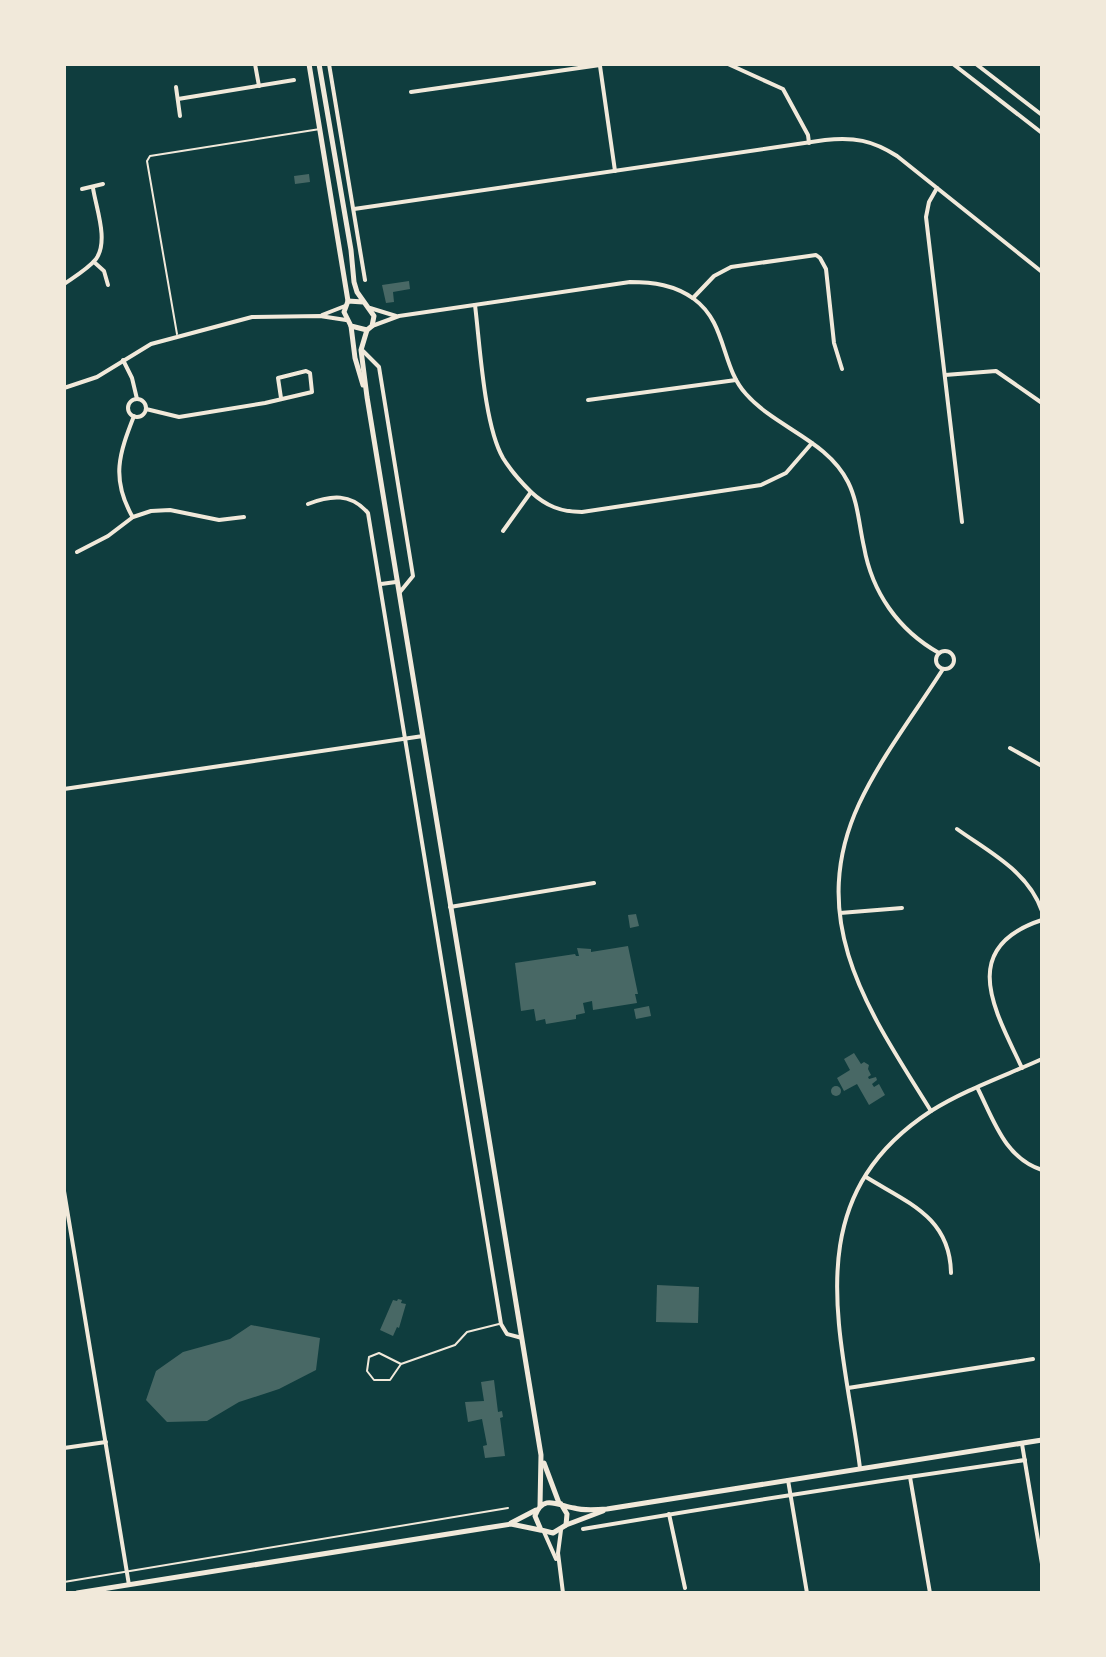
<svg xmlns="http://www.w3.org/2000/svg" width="1106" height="1657" viewBox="0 0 1106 1657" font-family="'PT Serif',serif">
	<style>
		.building { fill: #486865 }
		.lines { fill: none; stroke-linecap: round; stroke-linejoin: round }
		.service { stroke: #f1e9da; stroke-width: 2 }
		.minor { stroke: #f1e9da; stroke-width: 4 }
		.tertiary { stroke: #f1e9da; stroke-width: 4 }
		.secondary { stroke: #f1e9da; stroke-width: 5 }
	</style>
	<rect width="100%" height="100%" fill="#0f3d3e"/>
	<g class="building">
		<polygon points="309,174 310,182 295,184 294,176"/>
		<polygon points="409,281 410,289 393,292 394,302 386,303 382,285"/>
		<polygon points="636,914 639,926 630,928 628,915"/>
		<polygon points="628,946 638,994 635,994 637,1003 593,1010 592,1001 583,1003 585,1013 576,1015 576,1019 546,1024 545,1019 536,1021 534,1009 521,1011 515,963 575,954 576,956 579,956 577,948 591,949 591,952"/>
		<polygon points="649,1006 651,1016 636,1019 634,1009"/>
		<polygon points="854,1053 861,1064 864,1062 869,1065 868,1069 871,1075 868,1077 869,1079 876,1077 877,1080 872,1084 874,1087 879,1084 885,1095 869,1105 857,1084 844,1091 837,1078 850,1070 844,1059"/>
		<circle cx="836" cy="1091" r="5"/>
		<polygon points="657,1285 699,1287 698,1323 656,1322"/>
		<polygon points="398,1299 402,1300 401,1303 406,1304 399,1328 397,1327 393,1336 380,1330 393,1300 397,1301"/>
		<polygon points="251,1325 320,1338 316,1370 279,1389 239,1402 207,1421 167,1422 146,1400 156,1371 183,1352 230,1339"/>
		<polygon points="494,1380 498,1412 502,1411 503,1417 500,1418 505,1456 485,1458 483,1446 487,1445 482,1419 468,1422 465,1402 484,1401 481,1382"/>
	</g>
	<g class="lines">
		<g class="service">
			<polyline points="177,334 147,161 150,156 320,129"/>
			<polyline points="401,1364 379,1353 369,1357 367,1371 374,1380 390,1380 401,1364 455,1345 467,1332 499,1324"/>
			<polyline points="64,1582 508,1508"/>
		</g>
		<g class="minor">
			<polyline points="255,64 259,86"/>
			<polyline points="329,64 365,280"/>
			<polyline points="728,64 783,89 808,135 809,143"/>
			<polyline points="600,66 615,171"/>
			<polyline points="176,87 180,116"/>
			<polyline points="411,92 600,65"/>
			<polyline points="178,99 294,80"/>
			<polyline points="937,188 929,202 926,217 962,522"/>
			<polyline points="82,189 103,184"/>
			<path d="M 354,209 L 825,140 C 854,137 872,140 897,156 L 1042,272"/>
			<polyline points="94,262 104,271 108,285"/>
			<path d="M 64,284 C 74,277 88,269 96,259 C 109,241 96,208 93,188"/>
			<polyline points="693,298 714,276 731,267 816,255 820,258 826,269 834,343 842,369"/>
			<path d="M 475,305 C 480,345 484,425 503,458 C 511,471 521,482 531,492 C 546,506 561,512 582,512 L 761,485 L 786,473 L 812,443"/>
			<polyline points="363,351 379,367 413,576 400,592"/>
			<polyline points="123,360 132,378 137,399"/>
			<polyline points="945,375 996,371 1042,403"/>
			<circle cx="137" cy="408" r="9"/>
			<polyline points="588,400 736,380"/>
			<polyline points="146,409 179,417 265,403 312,392 310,373 306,371 278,378 281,398"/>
			<path d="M 308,504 C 331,495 351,493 368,513 L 501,1324 L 507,1334 L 522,1338"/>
			<path d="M 132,516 C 111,478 119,454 134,416"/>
			<polyline points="503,531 531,492"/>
			<polyline points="77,552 108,536 133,517 151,511 170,510 219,520 244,517"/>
			<polyline points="381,584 396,582"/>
			<polyline points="1010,748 1042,766"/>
			<polyline points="64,789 423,736"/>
			<path d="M 957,829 C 989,852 1028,871 1042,911"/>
			<polyline points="450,907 594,883"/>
			<polyline points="840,913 902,908"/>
			<path d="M 1022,1068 C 996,1012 956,948 1042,920"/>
			<path d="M 978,1089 C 994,1121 1005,1158 1042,1170"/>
			<path d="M 866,1177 C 908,1203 950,1217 951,1273"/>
			<polyline points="64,1191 129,1585"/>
			<polyline points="848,1388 1033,1359"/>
			<polyline points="1022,1444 1042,1564"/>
			<polyline points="64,1448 106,1442"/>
			<polyline points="910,1477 930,1593"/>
			<polyline points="788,1480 807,1593"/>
			<polyline points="669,1514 685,1588"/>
			<path d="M 583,1529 C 730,1504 877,1481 1025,1460"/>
		</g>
		<g class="tertiary">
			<polyline points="953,64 1042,133"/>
			<polyline points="976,64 1042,115"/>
			<polyline points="370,308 396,316"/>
			<polyline points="322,315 345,306"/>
			<path d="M 372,326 L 399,316 L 630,282 C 653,282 675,285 694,299 C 727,323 721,367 746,394 C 776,428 827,440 848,482 C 858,502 859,525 864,547 C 872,592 898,630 939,653"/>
			<polyline points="64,388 97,377 151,344 252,317 320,316 346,320"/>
			<circle cx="945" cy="660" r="9"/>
			<path d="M 931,1111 C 871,1014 804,923 859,804 C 881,757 915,713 943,669"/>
			<path d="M 860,1468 C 843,1335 793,1201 931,1111 C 964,1090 1007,1075 1042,1059"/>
			<polyline points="561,1530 558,1553 563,1593"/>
			<polyline points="544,1532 556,1559"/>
		</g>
		<g class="secondary">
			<polyline points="309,64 348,301"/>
			<polyline points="319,64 351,250 354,282 357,292 374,316 372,326 367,330 351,326 344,312 348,301 363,302"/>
			<polyline points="351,326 355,358 363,385"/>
			<polyline points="367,330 361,350 367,397 541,1455 540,1506"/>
			<polyline points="544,1463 559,1503"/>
			<path d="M 561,1504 L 567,1514 L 566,1525 L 553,1533 L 541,1530 L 535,1516 C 543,1494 557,1505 574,1508 C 584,1511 596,1510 607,1509 L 1042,1440"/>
			<polyline points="511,1523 536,1510"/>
			<polyline points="566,1525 603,1511"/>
			<polyline points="77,1593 511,1524 540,1530"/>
		</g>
	</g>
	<rect width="1106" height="1657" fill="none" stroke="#f1e9da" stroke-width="132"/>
</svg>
